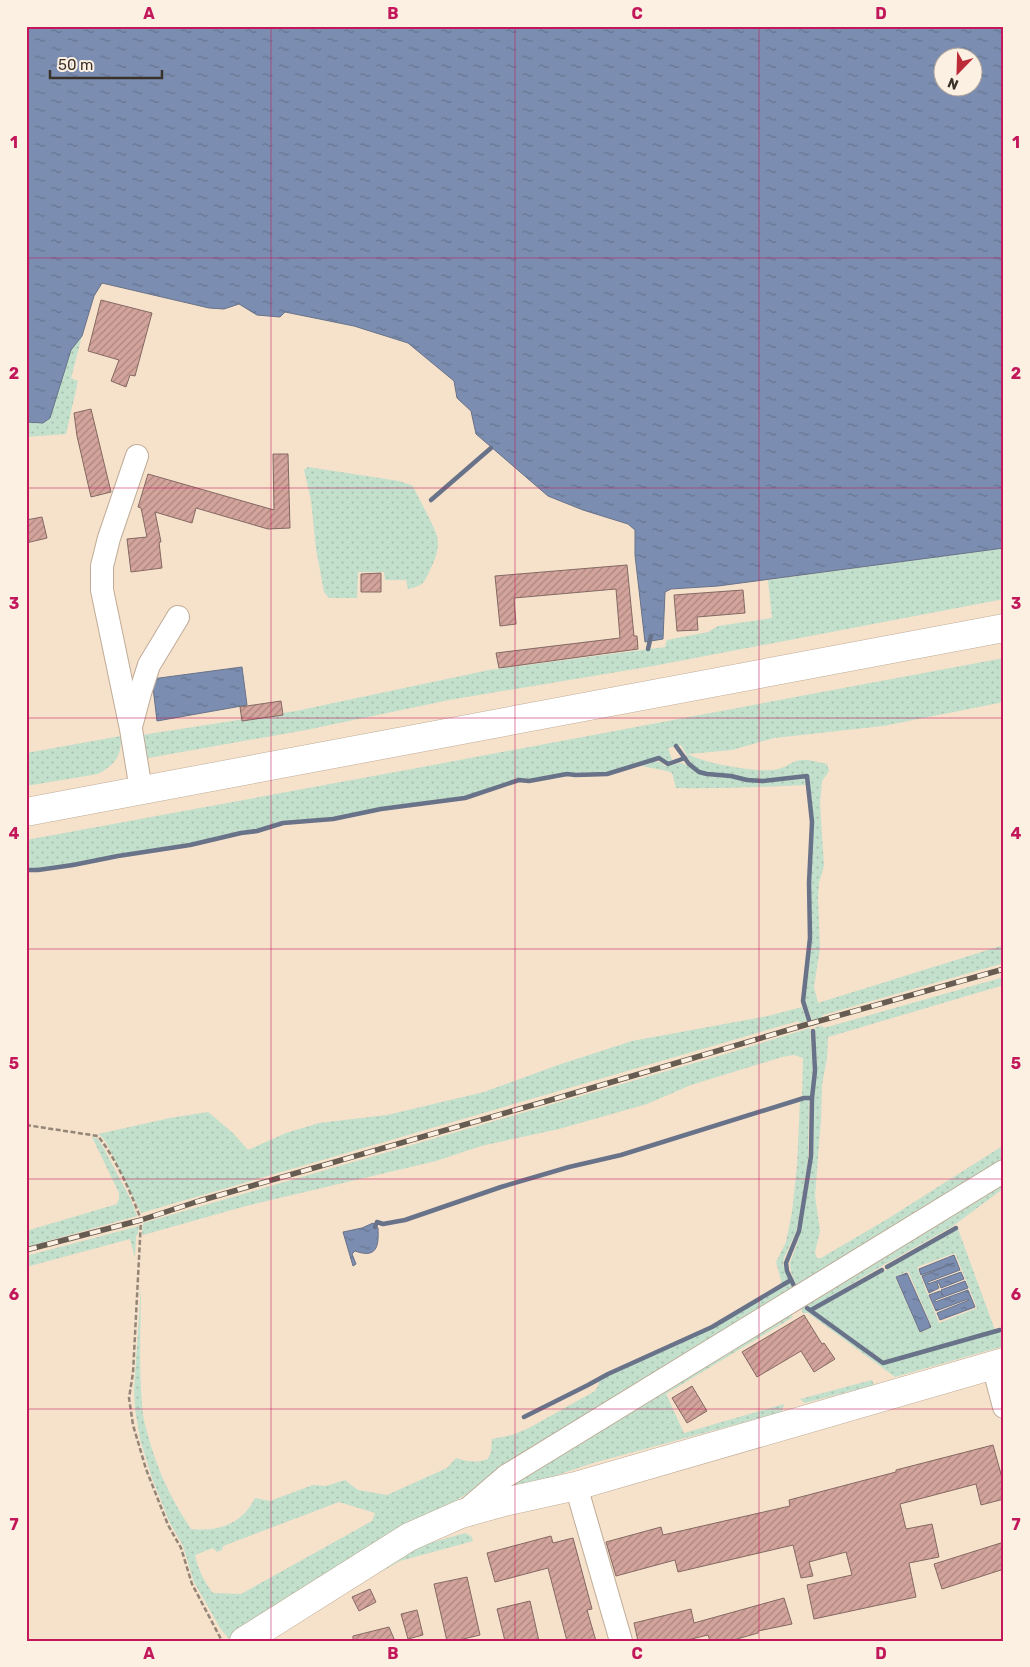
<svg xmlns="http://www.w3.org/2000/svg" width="1030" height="1667" viewBox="0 0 1030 1667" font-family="Rubik,sans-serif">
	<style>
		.grass { fill: url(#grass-dots); fill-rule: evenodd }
		.water { fill: url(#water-ripples); stroke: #687288; fill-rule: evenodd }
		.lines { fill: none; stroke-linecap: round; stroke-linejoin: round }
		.stream { stroke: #687288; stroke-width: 4.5 }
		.building { fill: url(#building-hatch); stroke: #846963 }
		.minor-casing { stroke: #bfac97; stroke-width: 24 }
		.major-casing { stroke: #bfac97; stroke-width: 29 }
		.highway-casing { stroke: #bfac97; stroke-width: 29 }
		.path { stroke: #938577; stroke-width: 2.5; stroke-dasharray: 5 2.5; stroke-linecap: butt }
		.minor { stroke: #fff; stroke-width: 22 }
		.major { stroke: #fff; stroke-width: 28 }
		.highway { stroke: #fff; stroke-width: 28 }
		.rail-casing { stroke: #675c51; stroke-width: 5.5 }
		.rail { stroke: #fcf0e3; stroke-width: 4; stroke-dasharray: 11; stroke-linecap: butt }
		.grid { fill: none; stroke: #c2185b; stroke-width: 1; stroke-opacity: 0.55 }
		.neatline { fill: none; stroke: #c2185b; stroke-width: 2 }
		.grid-label { font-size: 16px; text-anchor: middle; font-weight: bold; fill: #c2185b }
	</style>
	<defs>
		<pattern id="grass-dots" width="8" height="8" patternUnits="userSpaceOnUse" patternTransform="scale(1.25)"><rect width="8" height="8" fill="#c2e0cc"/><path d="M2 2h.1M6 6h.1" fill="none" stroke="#a7c1af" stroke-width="1.8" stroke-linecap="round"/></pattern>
		<pattern id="water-ripples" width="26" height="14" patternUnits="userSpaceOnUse" patternTransform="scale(1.25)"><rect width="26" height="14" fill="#7b8eb1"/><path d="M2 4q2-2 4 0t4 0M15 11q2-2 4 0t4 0" fill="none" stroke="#667590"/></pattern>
		<pattern id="building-hatch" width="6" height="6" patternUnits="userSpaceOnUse" patternTransform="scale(1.25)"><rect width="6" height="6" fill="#d3a49b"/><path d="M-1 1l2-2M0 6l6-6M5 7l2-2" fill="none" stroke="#ac867f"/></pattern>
	</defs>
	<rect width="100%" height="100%" fill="#f6e1cb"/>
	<g class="grass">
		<polygon points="82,336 71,378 78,381 66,434 26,437 26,422 32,423 66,366 71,349"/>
		<path d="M 308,467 L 399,481 L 413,486 C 419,500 433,523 437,536 C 440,548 435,560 430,570 C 424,583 423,586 408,589 L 406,580 L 385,580 L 384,572 L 358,572 L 357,598 L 329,598 L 324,592 L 316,549 L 311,500 L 304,470 Z"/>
		<polygon points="1004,548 1004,599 653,666 449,700 306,730 148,758 142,735 296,711 489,670 665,647 667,640 708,632 718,626 772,618 768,580"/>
		<path d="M 1004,658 L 1004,702 L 883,726 L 774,738 L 732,750 L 688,754 C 703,763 753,772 771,770 C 782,770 788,764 796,761 C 806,758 818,762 827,764 L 829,771 L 822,781 L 820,803 L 824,866 L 819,883 L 818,897 L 820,948 L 814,987 L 818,1003 L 1004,945 L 1004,963 L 823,1015 L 821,1018 L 812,1020 L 805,1001 L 812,938 L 810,883 L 813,822 L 812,800 L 808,774 L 763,780 L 745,779 L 731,775 L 707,773 L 700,771 L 693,766 L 681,745 L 668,748 L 672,760 L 668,762 L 659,757 L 607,772 L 572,773 L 567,772 L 529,779 L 519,778 L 465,796 L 381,807 L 333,817 L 282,821 L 257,829 L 240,831 L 190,843 L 118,854 L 73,864 L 37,869 L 26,868 L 26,840 L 417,768 Z"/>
		<path d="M 121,736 C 122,755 115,765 98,774 L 26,786 L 26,753 Z"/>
		<path d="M 651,762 L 660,762 L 665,766 L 681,763 L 687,765 L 700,773 L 712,777 L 733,778 L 746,782 L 773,782 L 805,778 L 806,785 C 763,787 719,789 676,788 L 672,773 L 667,771 L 642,766 Z"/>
		<path d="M 1004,977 L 1004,985 L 828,1037 L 827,1058 L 822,1085 L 821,1120 L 815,1196 L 820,1231 L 815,1252 L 817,1258 L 821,1258 L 889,1218 L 1004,1145 L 1004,1160 L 553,1439 L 287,1608 L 230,1640 L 220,1628 L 194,1582 L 183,1546 L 170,1523 L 152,1478 L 140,1439 L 135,1409 L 134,1391 L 141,1285 C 141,1320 139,1355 141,1389 C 142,1402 142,1415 146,1428 C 155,1465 170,1498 191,1529 C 219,1532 242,1524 255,1498 L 270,1501 L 313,1485 L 326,1486 L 345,1480 L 358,1490 L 387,1495 L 447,1468 L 456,1458 C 468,1462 476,1463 488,1459 L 491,1452 L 492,1439 L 512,1435 L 529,1428 L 595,1391 L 599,1384 L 598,1380 L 608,1374 L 713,1328 L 791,1281 L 793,1288 L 796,1285 L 791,1272 L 790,1263 L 799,1238 L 803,1220 L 812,1159 L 814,1098 L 817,1068 L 815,1027 L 822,1026 L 824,1028 ZM 339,1502 L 375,1513 L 372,1521 L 241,1594 L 213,1593 C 204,1582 198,1569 195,1555 L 213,1548 L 217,1552 L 222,1550 L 223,1546 Z"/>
		<polygon points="802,1007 807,1021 800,1023 798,1021 141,1213 107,1144 103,1138 98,1134 170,1118 208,1112 233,1133 248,1150 286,1133 319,1123 387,1115 484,1092 558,1065 632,1041 768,1016"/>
		<polygon points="810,1028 813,1077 810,1097 802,1098 803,1058 794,1055 782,1057 691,1085 647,1104 559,1129 481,1146 436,1161 246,1206 143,1235 142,1233 143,1223 729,1053"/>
		<polygon points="804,1099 809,1099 808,1159 800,1211 796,1232 784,1258 783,1264 788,1279 782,1284 776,1262 786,1242 792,1212 797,1166 800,1100"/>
		<polygon points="92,1137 97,1138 102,1145 131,1200 137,1216 26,1247 26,1231 117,1204 119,1199 119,1193"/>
		<polygon points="1004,1180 1004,1188 953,1226 880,1267 808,1310 883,1365 1000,1332 1004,1335 1004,1346 895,1377 808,1313 803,1313 800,1308"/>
		<polygon points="139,1226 138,1234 136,1236 135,1258 130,1239 26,1267 26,1256"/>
		<path d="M 958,1229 L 995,1330 L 884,1361 L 814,1311 ZM 955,1253 L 977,1308 L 939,1323 L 917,1267 ZM 908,1271 L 932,1327 L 920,1333 L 895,1277 Z"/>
		<polygon points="791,1313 793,1317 666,1394 684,1433 784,1404 782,1412 593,1463 516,1489 495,1493"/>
		<polygon points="872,1380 874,1385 805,1403 800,1399"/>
		<polygon points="465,1533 471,1536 473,1541 400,1561 335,1598 399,1552"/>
	</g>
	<g class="water">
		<path d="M 26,26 L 1004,26 L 1004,548 L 718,586 L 671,589 L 665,592 L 663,639 L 645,642 L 635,555 L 635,530 L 628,524 L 583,510 L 548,496 L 476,434 L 471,411 L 457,398 L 454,381 L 408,343 L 354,326 L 285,312 L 280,317 L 257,315 L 239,304 L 224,309 L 209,308 L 102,283 L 94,296 L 82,336 L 71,350 L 50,418 L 43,423 L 26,422 ZM 942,58 L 972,58 L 972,88 L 942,88 Z"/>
		<polygon points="242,667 247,705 157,721 152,679"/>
		<path d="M 373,1223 L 378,1228 C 379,1246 377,1259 355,1251 L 352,1254 L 356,1264 L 353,1266 L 343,1232 L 362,1228 Z"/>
		<polygon points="954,1255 960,1270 928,1282 928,1284 961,1272 964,1279 941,1288 939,1283 937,1283 939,1288 929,1293 922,1276 954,1263 921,1275 919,1269"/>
		<polygon points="907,1273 931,1327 920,1332 896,1277"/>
		<polygon points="965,1281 968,1288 935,1300 935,1302 968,1290 975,1307 940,1320 937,1313 969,1300 968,1299 936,1311 929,1295 940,1291 943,1296 941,1290"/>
	</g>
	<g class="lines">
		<g class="stream">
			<polyline points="431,500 491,448"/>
			<polyline points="648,649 651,636"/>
			<polyline points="676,746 689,764 699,772 707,774 731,776 747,780 763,781 807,776 812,822 809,883 810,938 803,1001 809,1020"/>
			<polyline points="26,870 38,870 73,865 118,856 190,845 241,833 257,831 283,823 333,819 381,809 465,798 519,780 529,781 567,774 576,775 607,774 659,758 668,764 685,758"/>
			<polyline points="375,1227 377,1222 383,1224 405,1220 501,1187 569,1167 621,1155 804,1098 812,1098"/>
			<polyline points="887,1267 956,1228"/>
			<polyline points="795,1288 787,1271 786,1263 799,1231 811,1156 812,1098 815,1071 813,1031"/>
			<polyline points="807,1308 883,1363 1000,1330"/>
			<polyline points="811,1310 882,1270"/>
			<polyline points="524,1417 588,1385 608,1374 712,1327 791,1280"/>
		</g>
	</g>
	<g class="building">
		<polygon points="101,300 152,313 135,376 130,375 126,387 111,381 119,360 88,351"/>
		<polygon points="91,409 111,492 91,497 77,436 74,413"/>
		<polygon points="273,454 288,454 290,528 268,529 196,508 192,523 155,512 161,542 159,542 162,568 131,572 127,539 147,537 141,508 138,507 148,474 274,510"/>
		<polygon points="42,517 47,538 26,543 26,520"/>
		<polygon points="627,565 634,636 637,636 638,649 499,668 496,653 620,638 616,589 514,598 516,624 500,626 495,576"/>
		<polygon points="381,573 381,592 361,592 361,574"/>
		<polygon points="743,590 745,613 697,617 698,630 677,631 674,595"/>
		<polygon points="281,701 283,715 242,721 240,707"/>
		<polygon points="804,1315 822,1344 824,1343 835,1359 814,1372 801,1351 757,1377 742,1352"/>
		<polygon points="692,1386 707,1411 687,1423 672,1398"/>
		<polygon points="993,1445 1004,1485 1004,1499 981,1505 976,1484 900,1504 906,1529 932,1524 939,1557 909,1563 916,1597 814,1619 807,1585 852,1575 846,1552 809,1562 813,1576 801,1578 793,1545 678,1572 675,1560 616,1576 606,1542 661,1527 663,1535 790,1506 789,1500 896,1472 896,1470"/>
		<polygon points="551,1536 553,1543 573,1538 592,1609 587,1610 596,1641 567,1641 548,1568 495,1582 487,1553"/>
		<polygon points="1004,1542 1004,1569 942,1589 934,1564"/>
		<polygon points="467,1577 480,1635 455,1641 447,1641 434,1584"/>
		<polygon points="370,1589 376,1602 359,1611 352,1597"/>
		<polygon points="784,1598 792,1624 758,1631 758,1633 730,1641 710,1641 708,1635 683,1641 638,1641 634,1623 691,1609 694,1623"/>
		<polygon points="530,1601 539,1641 505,1641 497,1609"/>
		<polygon points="417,1610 423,1635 408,1639 401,1614"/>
		<polygon points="389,1627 395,1641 353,1641 353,1636"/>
	</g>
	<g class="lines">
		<g class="minor-casing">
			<g id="minor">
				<polyline points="137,456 109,538 102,566 102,590 131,729 141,790"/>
				<polyline points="132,723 140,693 149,665 178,617"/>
				<polyline points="993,1365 1004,1407"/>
				<polyline points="576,1486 621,1641"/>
				<polyline points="464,1512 506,1476 1004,1171"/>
			</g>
		</g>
		<g class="major-casing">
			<polyline id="major" points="244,1641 409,1537 461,1514 504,1502 576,1486 1004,1362"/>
		</g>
		<g class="highway-casing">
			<polyline id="highway" points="26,812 1004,628"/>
		</g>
		<path class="path" d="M 26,1125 L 98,1136 C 116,1159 131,1192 141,1220 L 133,1373 L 129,1398 L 133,1425 L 146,1469 L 168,1525 L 181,1548 L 192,1584 L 222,1641"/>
		<use href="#minor" class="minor"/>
		<use href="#major" class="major"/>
		<use href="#highway" class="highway"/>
		<g class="rail-casing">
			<polyline id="rail" points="26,1250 141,1220 199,1201 561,1097 805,1025 1004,969"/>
		</g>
		<use href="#rail" class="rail"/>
	</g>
	<path class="grid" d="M 271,26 L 271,1641M 515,26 L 515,1641M 759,26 L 759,1641M 26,258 L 1004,258M 26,488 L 1004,488M 26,718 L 1004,718M 26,949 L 1004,949M 26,1179 L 1004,1179M 26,1409 L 1004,1409"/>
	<rect width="1030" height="1667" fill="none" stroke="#fcf0e3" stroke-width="55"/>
	<g transform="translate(958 72) rotate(203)"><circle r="24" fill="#fcf0e3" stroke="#aea499"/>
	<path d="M0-4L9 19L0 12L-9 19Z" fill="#bc2c38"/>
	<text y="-8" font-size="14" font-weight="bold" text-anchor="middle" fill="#3a322a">N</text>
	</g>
	<path d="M50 70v8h112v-8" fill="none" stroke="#3a322a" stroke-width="2.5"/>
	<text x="58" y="70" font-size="15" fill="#3a322a" stroke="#fcf0e3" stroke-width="4" paint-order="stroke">50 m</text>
	<rect x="28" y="28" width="974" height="1612" class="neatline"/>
	<g class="grid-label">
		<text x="149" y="19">A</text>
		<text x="393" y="19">B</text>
		<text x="637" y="19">C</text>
		<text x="881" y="19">D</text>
		<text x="14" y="148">1</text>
		<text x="1016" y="148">1</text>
		<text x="14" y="379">2</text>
		<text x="1016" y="379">2</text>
		<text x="14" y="609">3</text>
		<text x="1016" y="609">3</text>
		<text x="14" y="839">4</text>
		<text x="1016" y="839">4</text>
		<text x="14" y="1069">5</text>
		<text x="1016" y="1069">5</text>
		<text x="14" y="1300">6</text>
		<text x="1016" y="1300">6</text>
		<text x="14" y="1530">7</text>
		<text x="1016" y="1530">7</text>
		<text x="149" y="1659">A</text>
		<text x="393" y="1659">B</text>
		<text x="637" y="1659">C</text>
		<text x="881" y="1659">D</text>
	</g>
</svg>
